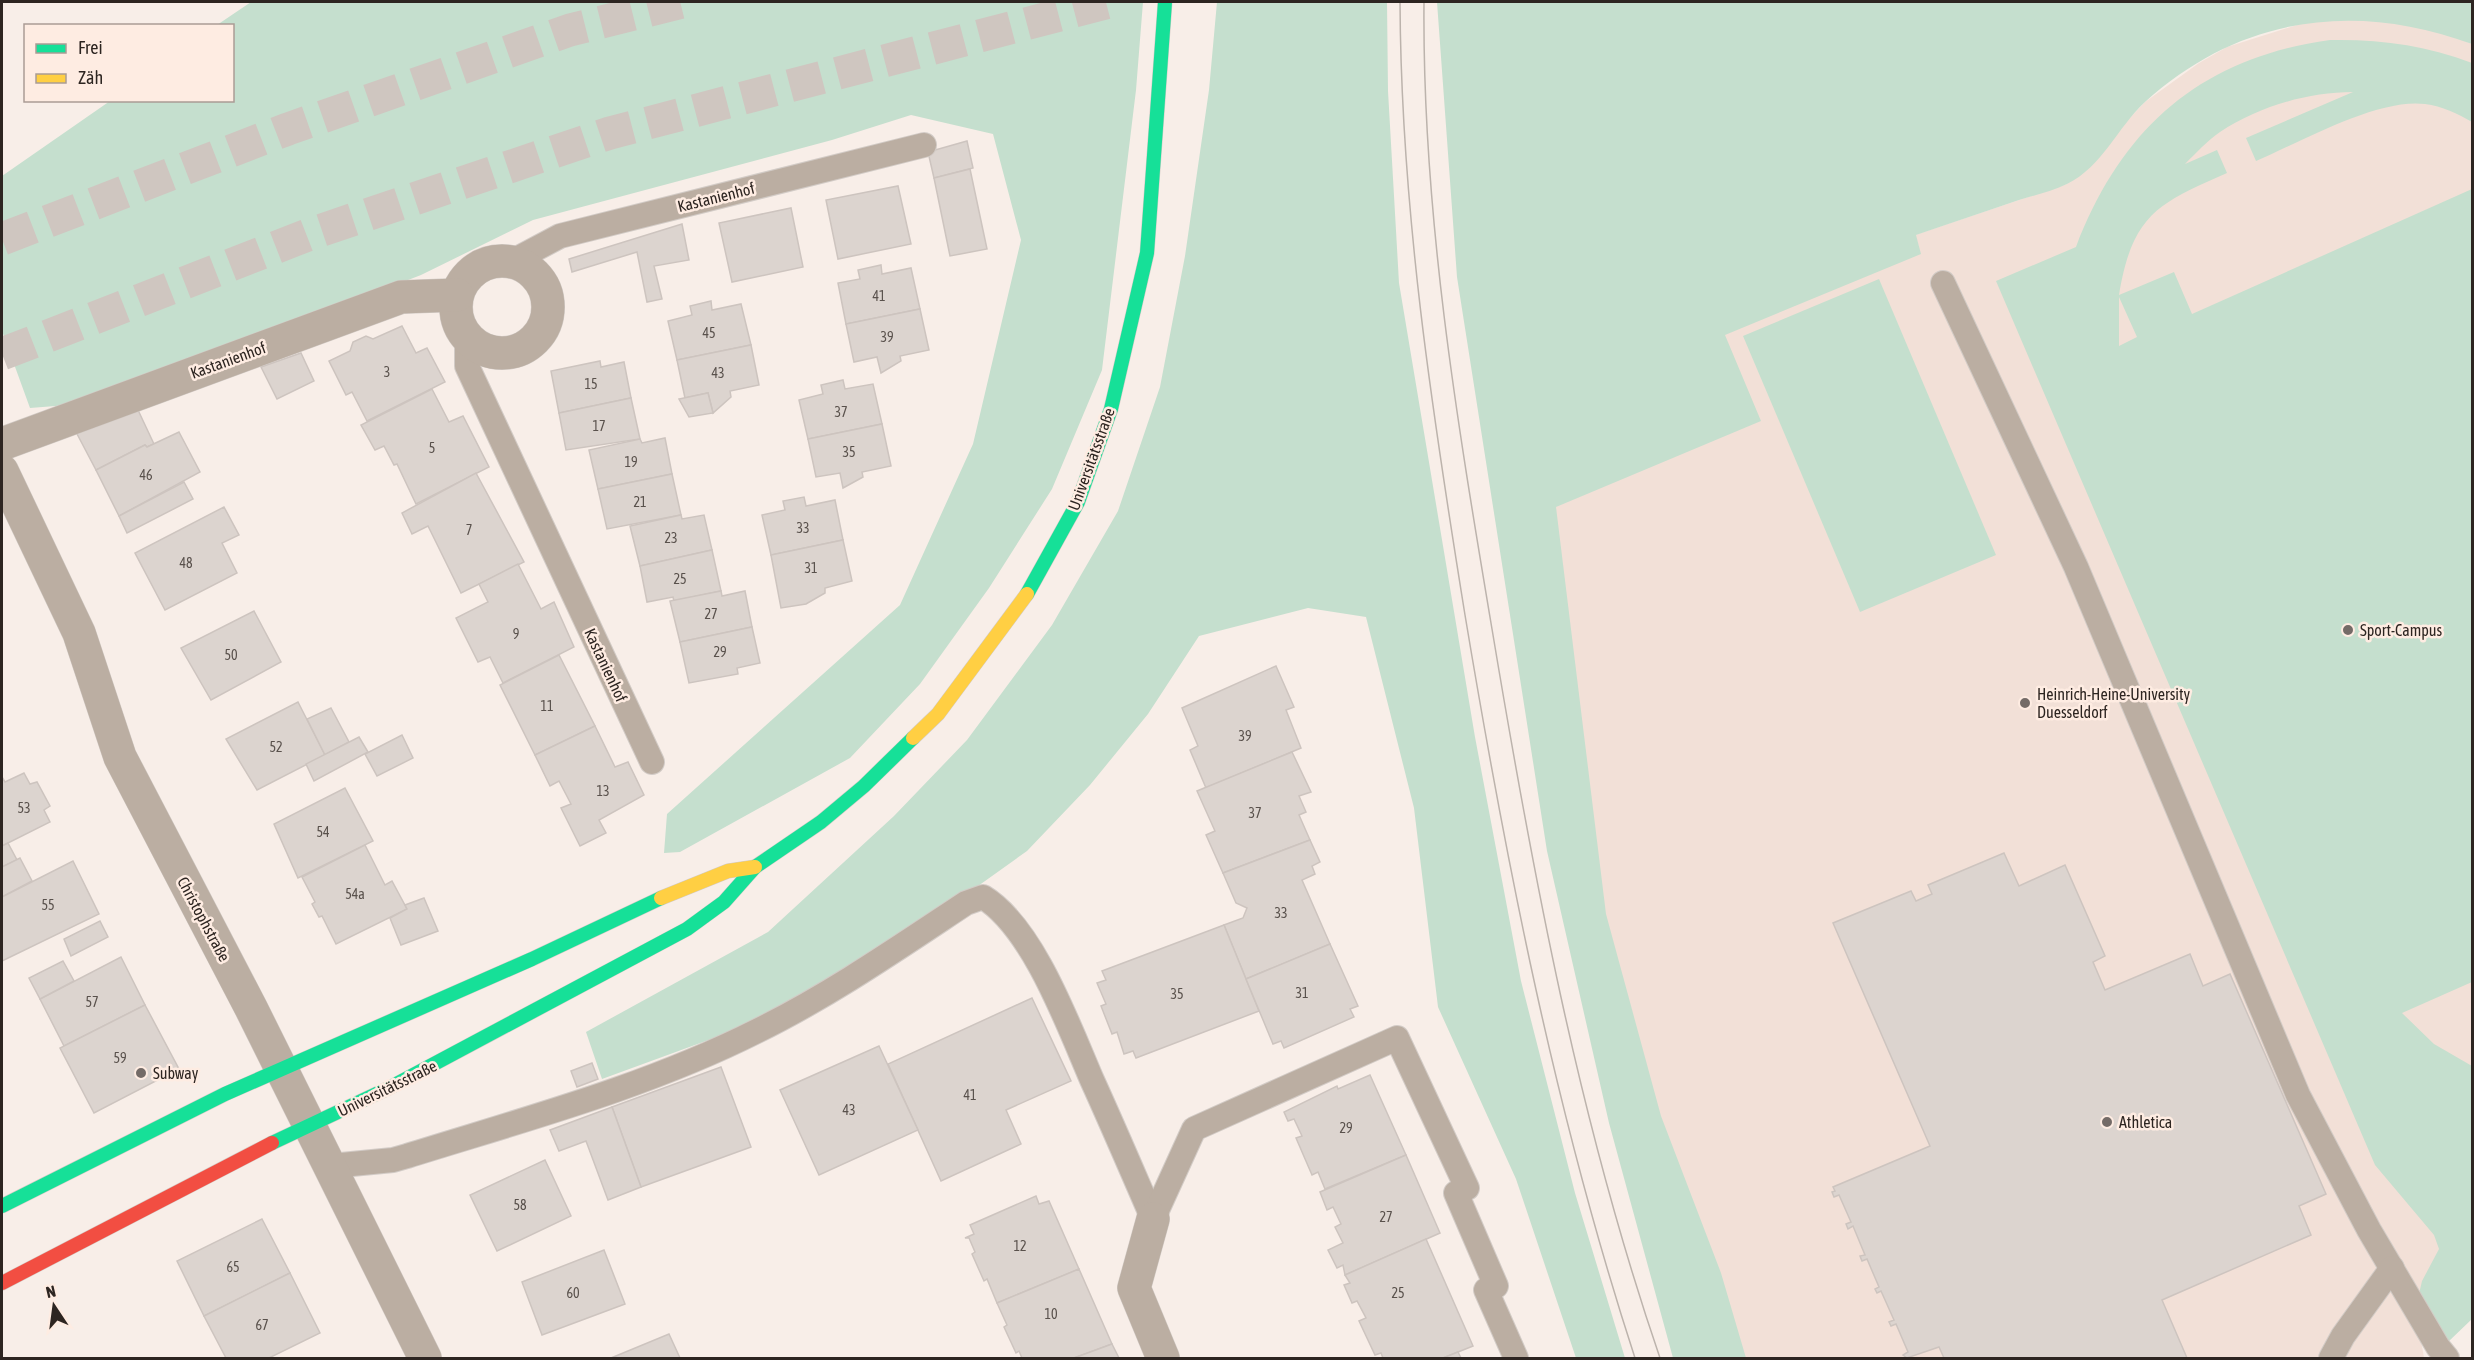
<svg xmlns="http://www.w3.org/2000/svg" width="2474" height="1360" viewBox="0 0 2474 1360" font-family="'Asap Condensed',sans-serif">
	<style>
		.built { fill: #f2e0d7 }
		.green { fill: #c5dfce; fill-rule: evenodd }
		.building { fill: #dcd4cf; stroke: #cdc4bf; stroke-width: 1.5 }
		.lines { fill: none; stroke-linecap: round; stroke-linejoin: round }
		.highway-tunnel { stroke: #cfc6c0; stroke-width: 33; stroke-dasharray: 33 16; stroke-linecap: butt }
		.lane-casing { stroke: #d2cbc6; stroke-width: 26 }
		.street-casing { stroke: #d2cbc6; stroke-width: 34 }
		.fast-casing { stroke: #d2cbc6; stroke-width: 15 }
		.slow-casing { stroke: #d2cbc6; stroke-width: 15 }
		.jam-casing { stroke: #d2cbc6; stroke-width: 15 }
		.lane { stroke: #bbaea2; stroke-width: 24 }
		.street { stroke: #bbaea2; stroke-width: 33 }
		.fast { stroke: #16e098; stroke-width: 14 }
		.slow { stroke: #ffcf43; stroke-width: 14 }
		.jam { stroke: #f24e42; stroke-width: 14 }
		.tram { stroke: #bcb3ac; stroke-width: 1.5 }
		.poi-dot { fill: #746b67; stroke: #feece2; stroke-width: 2 }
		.labels { text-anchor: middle; stroke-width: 5; stroke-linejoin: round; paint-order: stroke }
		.number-label { font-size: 14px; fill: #59514c }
		.street-label { font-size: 16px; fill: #2d2521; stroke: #feece2 }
		.poi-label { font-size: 16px; fill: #2d2521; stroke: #feece2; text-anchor: start }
	</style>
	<rect width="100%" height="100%" fill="#f8eee8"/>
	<polygon class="built" points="2338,19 2395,22 2442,32 2472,44 2472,1219 2444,1263 2414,1298 2424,1358 1692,1358 1607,965 1548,441 1698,341 1919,247 1915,235 2067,184 2145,102 2199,63 2227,47 2300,24"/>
	<g class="green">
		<polygon points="251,2 1143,2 1136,90 1102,370 1052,489 989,588 920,684 850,758 680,852 664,853 667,814 900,605 973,444 1021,240 993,134 911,115 832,140 533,220 421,275 194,363 68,405 30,408 2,331 2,176 110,101 232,100 232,26 217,25"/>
		<polygon points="1217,2 1387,2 1388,91 1399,283 1475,737 1521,981 1575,1193 1625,1358 1576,1358 1516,1179 1438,1007 1414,808 1366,617 1308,608 1199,636 1148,714 1090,785 1027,851 957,901 755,1023 602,1079 586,1032 768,932 894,816 967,740 1052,625 1118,511 1160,387 1185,256 1209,90"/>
		<path d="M 1437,2 L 2472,2 L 2472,44 C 2355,1 2240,16 2145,102 C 2117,128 2102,167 2067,184 C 2053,191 2035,195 2019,200 C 1985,212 1950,223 1916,235 L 1921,254 L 1725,335 L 1761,421 L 1556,507 L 1606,914 L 1661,1116 L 1721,1273 L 1746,1358 L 1673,1358 L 1609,1123 L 1547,851 L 1457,277 Z"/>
		<path d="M 2330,40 C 2379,39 2426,45 2472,63 L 2472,122 C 2458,114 2442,106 2425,104 C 2377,98 2301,142 2256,161 L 2246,138 L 2353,92 C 2307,92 2258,107 2220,132 C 2207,141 2196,153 2185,164 L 2217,150 L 2227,173 C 2158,203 2132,215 2119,295 L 2174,272 L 2192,314 L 2472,189 L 2472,982 L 2402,1013 L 2434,1044 L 2472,1066 L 2472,1319 L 2448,1342 L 2419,1294 L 2422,1281 L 2439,1249 L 2434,1235 L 2375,1165 L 1996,281 L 2076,247 C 2122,127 2201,58 2330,40 ZM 2119,297 L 2137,337 L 2119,346 Z"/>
		<polygon points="1879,279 1996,555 1860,612 1743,336"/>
	</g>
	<g class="building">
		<polygon points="967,141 973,168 934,178 928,152"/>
		<polygon points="970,169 987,249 950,256 934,178"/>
		<polygon points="898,186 911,244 838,259 826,200"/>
		<polygon points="791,208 803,267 732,282 719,223"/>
		<polygon points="682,224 689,260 654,266 662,299 647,302 637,252 572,272 569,259"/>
		<polygon points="881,265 882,274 911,268 920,309 846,324 838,283 860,279 858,270"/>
		<polygon points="711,301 712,310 741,304 751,345 677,360 668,321 692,315 690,306"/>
		<polygon points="920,309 929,350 900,356 901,361 881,373 877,357 854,362 846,324"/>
		<polygon points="402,326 416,353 427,348 445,382 367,421 352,392 346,395 329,361 350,351 353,342 366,336 373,339"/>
		<polygon points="751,345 759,385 730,391 731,397 713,413 708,393 685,398 677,360"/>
		<polygon points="301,353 314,381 277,399 261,367"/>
		<polygon points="600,361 601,367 624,362 631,398 559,413 551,371"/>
		<polygon points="843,380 845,389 873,384 882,424 808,439 799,400 823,394 821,385"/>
		<polygon points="432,389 449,422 463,416 489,467 416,504 397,464 394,465 384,446 375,450 361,425"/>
		<polygon points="708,393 713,413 689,417 679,399"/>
		<polygon points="631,398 640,439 566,450 559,413"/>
		<polygon points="138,410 154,444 147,447 145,445 96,470 76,432"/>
		<polygon points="882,424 891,466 862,472 863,477 843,488 840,473 816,477 808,439"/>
		<polygon points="179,432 200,472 119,516 96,470 145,445 147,447"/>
		<polygon points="665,438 672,474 598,489 589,450 640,439 642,443"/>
		<polygon points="476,473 524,562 461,593 428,526 412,534 402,513"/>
		<polygon points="672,474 681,515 607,529 598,489"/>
		<polygon points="184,482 193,499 127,533 119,516"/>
		<polygon points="804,497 806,506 835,500 843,540 771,555 762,515 785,510 783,501"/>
		<polygon points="224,507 239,535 222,543 237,573 165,610 135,553"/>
		<polygon points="681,515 682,519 704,515 712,550 640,566 630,526"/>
		<polygon points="843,540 852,581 825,588 825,593 806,604 781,608 771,555"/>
		<polygon points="712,550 721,591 674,601 673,597 647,602 640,566"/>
		<polygon points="518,564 541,609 554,602 574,647 503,683 490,657 478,662 456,618 488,602 479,584"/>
		<polygon points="721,591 722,596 745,591 752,627 680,642 670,601"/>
		<polygon points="254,611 281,662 211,700 181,648"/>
		<polygon points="752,627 760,663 737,668 738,674 689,683 680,642"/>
		<polygon points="559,655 595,726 535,755 500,685"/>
		<polygon points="1276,666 1294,707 1286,710 1301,748 1206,788 1190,750 1198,746 1182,708"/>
		<polygon points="298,702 325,755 257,790 226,739"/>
		<polygon points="331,708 349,742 325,755 307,719"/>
		<polygon points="595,726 615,767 628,762 644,795 599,820 606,833 580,846 561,808 571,804 559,781 550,786 535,755"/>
		<polygon points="402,735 413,758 377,776 365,754"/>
		<polygon points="359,737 368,752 314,781 306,764"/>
		<polygon points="1292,752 1311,792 1299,796 1306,812 1299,815 1310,840 1223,873 1206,835 1215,831 1197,791"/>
		<polygon points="24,773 30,784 37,782 50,806 44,810 50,822 2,846 2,777 5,782"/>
		<polygon points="345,788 373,841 298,878 274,824"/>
		<polygon points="1310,840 1320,862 1312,866 1315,874 1302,880 1330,944 1246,979 1224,925 1243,918 1247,908 1236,903 1223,873"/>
		<polygon points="8,843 17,860 2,867 2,846"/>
		<polygon points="365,845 385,885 392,881 407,909 336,944 322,916 319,917 312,904 315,902 302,877"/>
		<polygon points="2004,853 2019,886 2065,865 2105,956 2093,962 2105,990 2190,954 2203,986 2230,974 2326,1194 2299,1206 2311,1235 2162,1300 2187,1358 1944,1358 1939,1347 1907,1358 1903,1355 1908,1352 1896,1324 1891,1326 1889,1322 1894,1320 1881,1291 1877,1293 1875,1289 1879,1287 1867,1259 1862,1261 1860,1256 1865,1255 1853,1226 1848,1229 1846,1224 1851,1222 1839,1195 1834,1197 1832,1192 1835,1191 1833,1187 1930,1146 1833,923 1911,891 1916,901 1932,894 1928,885"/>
		<polygon points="20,858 32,881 2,897 2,867"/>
		<polygon points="73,861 99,914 2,961 2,897"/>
		<polygon points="424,898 438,931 401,945 390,918 407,909 405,905"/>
		<polygon points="100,921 108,937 71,956 64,939"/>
		<polygon points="1224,925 1259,1011 1136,1058 1133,1051 1124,1054 1117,1032 1112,1034 1101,1006 1106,1004 1097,983 1106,980 1102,971"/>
		<polygon points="1330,944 1358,1006 1350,1009 1354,1017 1284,1048 1281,1041 1273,1044 1246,979"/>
		<polygon points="121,957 145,1005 64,1046 40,999"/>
		<polygon points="63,961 74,981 40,999 29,978"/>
		<polygon points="1032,998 1071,1081 1006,1110 1021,1144 941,1181 888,1064"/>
		<polygon points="145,1005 179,1069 94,1113 60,1048"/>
		<polygon points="879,1046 918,1130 819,1175 780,1090"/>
		<polygon points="592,1063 598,1079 577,1087 571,1071"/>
		<polygon points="721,1067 751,1147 641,1187 612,1107"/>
		<polygon points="1370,1075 1406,1155 1325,1189 1318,1172 1312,1175 1296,1138 1302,1136 1294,1119 1288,1121 1284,1112 1337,1086 1338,1089"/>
		<polygon points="612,1107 641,1187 608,1200 586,1141 559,1151 550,1130"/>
		<polygon points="1406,1155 1440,1233 1345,1275 1343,1265 1337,1268 1328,1250 1343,1243 1335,1227 1341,1224 1333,1207 1327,1210 1320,1192"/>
		<polygon points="545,1160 571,1216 497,1251 470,1195"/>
		<polygon points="1036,1196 1039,1204 1049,1201 1079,1269 997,1303 987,1279 984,1281 972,1254 975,1252 969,1238 965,1238 974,1234 970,1225"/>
		<polygon points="262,1219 290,1273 204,1316 177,1261"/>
		<polygon points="1426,1239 1473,1346 1443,1358 1383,1358 1381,1353 1375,1355 1359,1321 1366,1318 1357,1301 1352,1303 1344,1285 1350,1283 1345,1275"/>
		<polygon points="604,1250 625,1304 542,1335 522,1282"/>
		<polygon points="1079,1269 1112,1344 1074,1358 1022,1358 1019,1351 1016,1353 1004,1327 1007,1325 997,1303"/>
		<polygon points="290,1273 320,1333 269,1358 226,1358 204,1316"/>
		<polygon points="669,1334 680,1358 611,1358"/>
		<polygon points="1112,1344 1119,1358 1074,1358"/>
		<polygon points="1458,1352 1461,1358 1443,1358"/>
	</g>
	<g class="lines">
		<g class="highway-tunnel">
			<polyline points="2,239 288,129 570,30 682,2"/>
			<polyline points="2,354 310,234 610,133 1109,2"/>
		</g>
		<g class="lane-casing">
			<g id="lane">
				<polyline points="511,262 560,236 924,145"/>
				<polyline points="1943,283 2076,567 2298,1095 2369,1230 2438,1347 2447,1358"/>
				<polyline points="467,337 467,366 652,762"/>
				<path d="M 331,1166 L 393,1160 L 407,1156 C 525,1119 646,1087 757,1031 C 830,995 898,948 966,903 L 983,897 C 1033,927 1069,1027 1092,1080 C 1113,1126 1133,1173 1153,1219"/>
				<polyline points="1153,1219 1194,1129 1397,1038 1467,1188 1456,1193 1496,1286 1486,1290 1516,1358"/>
				<polyline points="2331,1358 2343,1336 2392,1268"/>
			</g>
		</g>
		<g class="street-casing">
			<g id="street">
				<circle cx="502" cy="307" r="46"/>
				<polyline points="2,444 401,297 457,295"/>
				<polyline points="2,471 79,633 120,757 251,1008 425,1358"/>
				<polyline points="1153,1219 1134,1288 1163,1358"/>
			</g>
		</g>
		<g class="fast-casing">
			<g id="fast">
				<polyline points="1027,594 1078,502 1111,409 1147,253 1165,2"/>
				<polyline points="272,1143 389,1088 687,929 724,902 755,867 821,822 864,786 913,738"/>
				<polyline points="2,1206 225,1094 532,959 661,898"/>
			</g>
		</g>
		<g class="slow-casing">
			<g id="slow">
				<polyline points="913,738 938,714 1027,594"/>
				<polyline points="661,898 728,871 755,867"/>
			</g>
		</g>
		<g class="jam-casing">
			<polyline id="jam" points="2,1283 272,1143"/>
		</g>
		<use href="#lane" class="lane"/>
		<use href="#street" class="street"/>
		<use href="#fast" class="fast"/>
		<use href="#slow" class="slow"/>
		<use href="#jam" class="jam"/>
		<g class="tram">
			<path d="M 1400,2 C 1401,209 1432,411 1465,615 C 1507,867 1556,1116 1635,1358"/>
			<path d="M 1424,2 C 1422,212 1457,421 1492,629 C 1533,875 1579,1122 1660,1358"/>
		</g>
	</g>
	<g class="poi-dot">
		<circle cx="2348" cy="630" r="6"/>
		<circle cx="2025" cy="703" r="6"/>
		<circle cx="141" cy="1073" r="6"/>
		<circle cx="2107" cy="1122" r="6"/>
	</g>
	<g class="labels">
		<g class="number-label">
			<text x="879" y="301">41</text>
			<text x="709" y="338">45</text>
			<text x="887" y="342">39</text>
			<text x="387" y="377">3</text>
			<text x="718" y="378">43</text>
			<text x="591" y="389">15</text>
			<text x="841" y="417">37</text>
			<text x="599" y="431">17</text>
			<text x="432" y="453">5</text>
			<text x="849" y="457">35</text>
			<text x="631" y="467">19</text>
			<text x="146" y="480">46</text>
			<text x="640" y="507">21</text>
			<text x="803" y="533">33</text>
			<text x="469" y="535">7</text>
			<text x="671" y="543">23</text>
			<text x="186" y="568">48</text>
			<text x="811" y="573">31</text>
			<text x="680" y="584">25</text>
			<text x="711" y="619">27</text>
			<text x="516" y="639">9</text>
			<text x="720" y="657">29</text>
			<text x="231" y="660">50</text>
			<text x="547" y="711">11</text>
			<text x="1245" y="741">39</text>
			<text x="276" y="752">52</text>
			<text x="603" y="796">13</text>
			<text x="24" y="813">53</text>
			<text x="1255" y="818">37</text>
			<text x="323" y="837">54</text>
			<text x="355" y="899">54a</text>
			<text x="48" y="910">55</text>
			<text x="1281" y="918">33</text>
			<text x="1302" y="998">31</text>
			<text x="1177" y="999">35</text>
			<text x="92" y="1007">57</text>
			<text x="120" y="1063">59</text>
			<text x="970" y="1100">41</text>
			<text x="849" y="1115">43</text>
			<text x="1346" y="1133">29</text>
			<text x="520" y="1210">58</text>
			<text x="1386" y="1222">27</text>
			<text x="1020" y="1251">12</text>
			<text x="233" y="1272">65</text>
			<text x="573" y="1298">60</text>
			<text x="1398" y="1298">25</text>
			<text x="1051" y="1319">10</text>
			<text x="262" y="1330">67</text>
		</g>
		<g class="street-label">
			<text transform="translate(716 197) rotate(-14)" y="6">Kastanienhof</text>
			<text transform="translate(228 360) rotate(-20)" y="6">Kastanienhof</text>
			<text transform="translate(1091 459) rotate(-70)" y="6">Universitätsstraße</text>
			<text transform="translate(606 665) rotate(65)" y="6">Kastanienhof</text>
			<text transform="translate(204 919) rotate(62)" y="6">Christophstraße</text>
			<text transform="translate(387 1088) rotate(-26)" y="6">Universitätsstraße</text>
		</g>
		<g class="poi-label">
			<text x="2360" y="636">Sport-Campus</text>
			<text x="2037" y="700">Heinrich-Heine-University<tspan x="2037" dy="18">Duesseldorf</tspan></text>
			<text x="153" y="1079">Subway</text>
			<text x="2119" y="1128">Athletica</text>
		</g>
	</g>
	<rect width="2474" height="1360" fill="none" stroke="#2d2521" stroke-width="6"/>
	<rect x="24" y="24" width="210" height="78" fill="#feece2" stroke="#aa9c95" stroke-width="1.5"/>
	<rect x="36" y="44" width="30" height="9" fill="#16e098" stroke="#aa9c95" stroke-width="1.5"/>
	<text x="78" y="54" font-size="18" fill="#2d2521">Frei</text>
	<rect x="36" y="74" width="30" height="9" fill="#ffcf43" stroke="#aa9c95" stroke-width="1.5"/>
	<text x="78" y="84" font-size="18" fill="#2d2521">Zäh</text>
	<g transform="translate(54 1306) rotate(347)" stroke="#feece2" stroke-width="4.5" paint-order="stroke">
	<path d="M0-4.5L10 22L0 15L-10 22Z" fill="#2d2521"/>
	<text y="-9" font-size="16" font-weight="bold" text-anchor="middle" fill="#2d2521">N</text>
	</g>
</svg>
